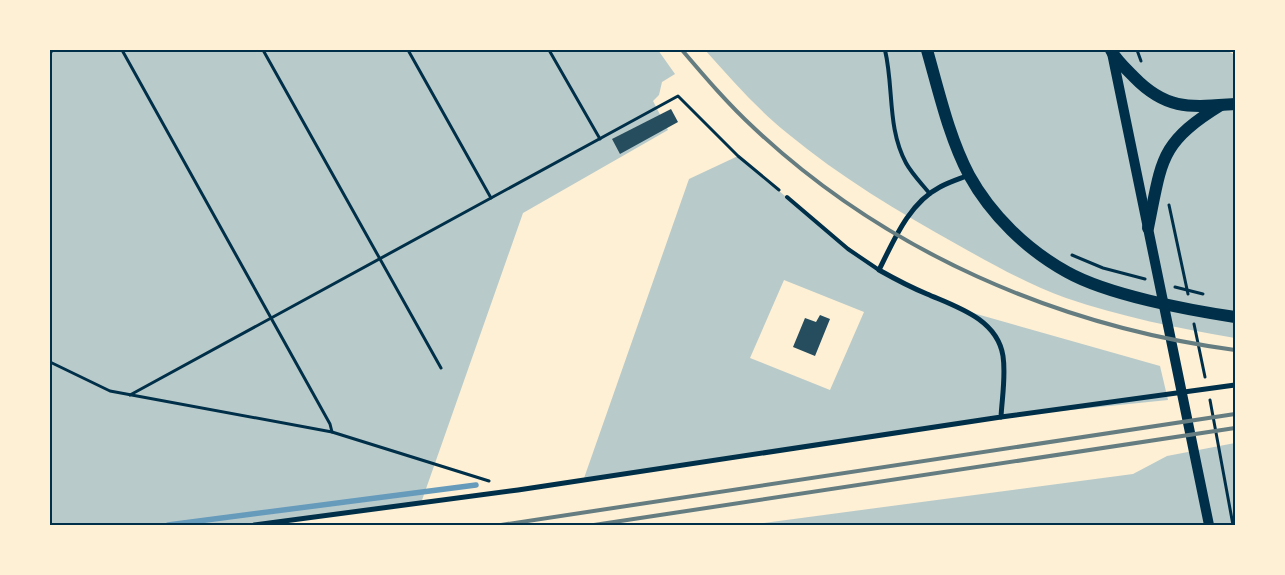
<svg xmlns="http://www.w3.org/2000/svg" width="1285" height="575" viewBox="0 0 1285 575" font-family="'Archivo Narrow',sans-serif">
	<style>
		.green { fill: #b9caca; fill-rule: evenodd }
		.lines { fill: none; stroke-linecap: round; stroke-linejoin: round }
		.stream { stroke: #669bbc; stroke-width: 5.5 }
		.building { fill: #264d5e }
		.path { stroke: #003049; stroke-width: 3 }
		.service { stroke: #003049; stroke-width: 4 }
		.minor { stroke: #003049; stroke-width: 5 }
		.secondary { stroke: #003049; stroke-width: 10 }
		.primary { stroke: #003049; stroke-width: 12 }
		.rail { stroke: #657d81; stroke-width: 4 }
		.neatline { fill: none; stroke: #003049; stroke-width: 2 }
	</style>
	<rect width="100%" height="100%" fill="#fdf0d5"/>
	<g class="green">
		<polygon points="50,50 658,50 675,74 662,82 659,95 653,101 668,130 523,213 421,503 254,525 50,525"/>
		<path d="M 705,50 L 1226,50 L 1235,55 L 1235,338 C 1178,328 1121,317 1066,298 C 1029,285 992,264 958,245 C 899,212 840,177 787,133 C 757,109 731,79 705,50 Z"/>
		<path d="M 738,156 L 818,224 L 879,270 L 966,311 L 1160,366 L 1168,400 L 1001,417 L 583,481 L 689,179 ZM 784,280 L 864,312 L 830,390 L 750,358 Z"/>
		<polygon points="1235,443 1235,525 748,525 1133,474 1167,456"/>
	</g>
	<g class="lines">
		<polyline class="stream" points="168,525 476,485"/>
	</g>
	<g class="building">
		<polygon points="671,109 678,122 620,154 612,139"/>
		<polygon points="820,315 830,319 815,356 793,347 805,318 816,322"/>
	</g>
	<g class="lines">
		<g class="path">
			<polyline points="122,50 330,424 332,432"/>
			<polyline points="263,50 441,368"/>
			<polyline points="408,50 491,198"/>
			<polyline points="549,50 600,139"/>
			<polyline points="1137,50 1141,61"/>
			<polyline points="50,54 52,50"/>
			<polyline points="1169,205 1188,294"/>
			<polyline points="1072,255 1103,268 1145,279"/>
			<polyline points="1175,287 1203,294"/>
			<polyline points="1194,324 1205,377"/>
			<polyline points="50,362 110,391 332,432 489,481"/>
			<polyline points="130,395 678,96 738,156 779,190"/>
			<polyline points="1210,400 1233,525"/>
		</g>
		<g class="service">
			<path d="M 885,50 C 894,88 887,128 906,163 C 912,174 922,184 930,194"/>
			<polyline points="787,197 848,249 879,270"/>
		</g>
		<g class="minor">
			<polyline points="1001,417 1235,385"/>
			<path d="M 254,525 L 518,490 L 1001,417 C 1002,398 1006,376 1003,356 C 997,319 957,307 927,294 C 910,287 895,279 879,270 C 894,240 909,203 940,187 C 949,182 959,179 969,175"/>
		</g>
		<polyline class="secondary" points="1112,53 1209,525"/>
		<g class="primary">
			<path d="M 927,50 C 939,92 949,137 969,175 C 991,215 1027,250 1067,272 C 1108,295 1188,310 1235,317"/>
			<path d="M 1111,50 C 1116,60 1126,69 1134,77 C 1167,111 1191,107 1235,104"/>
			<path d="M 1148,228 C 1162,160 1159,143 1221,105"/>
		</g>
		<g class="rail">
			<path d="M 682,50 C 705,77 728,104 754,128 C 886,252 1057,326 1235,350"/>
			<polyline points="501,525 1235,414"/>
			<polyline points="594,525 1235,428"/>
		</g>
	</g>
	<rect width="1285" height="575" fill="none" stroke="#fdf0d5" stroke-width="102"/>
	<rect x="51" y="51" width="1183" height="473" class="neatline"/>
</svg>
